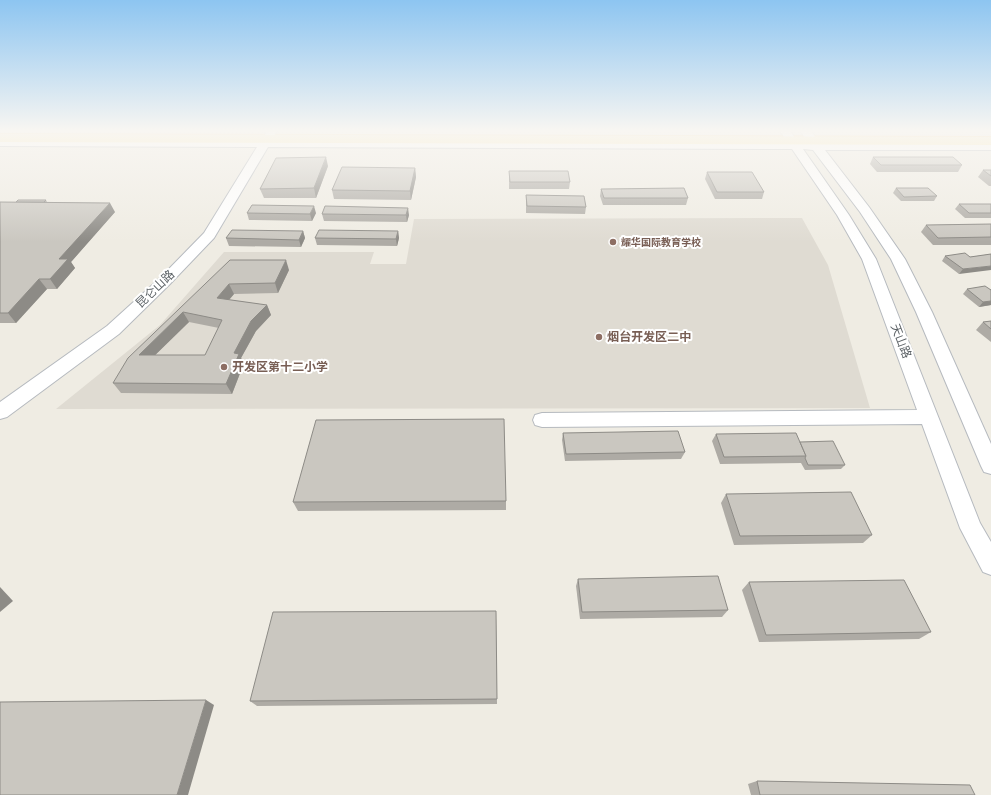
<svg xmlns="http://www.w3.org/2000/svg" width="991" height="795" viewBox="0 0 991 795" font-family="Manrope,'Noto Sans SC',sans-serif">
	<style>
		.education { fill: #dfdbd2 }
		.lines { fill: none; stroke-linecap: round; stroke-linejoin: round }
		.minor-casing { stroke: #b6babf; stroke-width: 2 }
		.major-casing { stroke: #fbbf51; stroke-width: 2 }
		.minor { fill: #fff; fill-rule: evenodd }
		.major { fill: #ffeba9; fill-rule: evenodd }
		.wall { fill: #aeaba5; fill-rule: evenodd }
		.shaded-wall { fill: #8d8b86 }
		.building { fill: #cac7c0; stroke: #8d8b86; fill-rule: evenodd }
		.education-dot { fill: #8d6e63; stroke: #fff; stroke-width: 1.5 }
		.labels { text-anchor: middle; stroke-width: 4; stroke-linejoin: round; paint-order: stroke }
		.far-education-label { font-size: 10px; font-weight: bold; fill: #785e54; stroke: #fff; text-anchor: start }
		.street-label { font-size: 12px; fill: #5b6165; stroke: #fff }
		.education-label { font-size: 12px; font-weight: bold; fill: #785e54; stroke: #fff; text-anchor: start }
	</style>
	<rect width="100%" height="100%" fill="#efece3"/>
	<polygon class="education" points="802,218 828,265 870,408 56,409 160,325 224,252 374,252 370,264 406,264 414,219"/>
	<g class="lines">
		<g class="minor-casing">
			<polygon id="minor" points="267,131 277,131 271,141 788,143 780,131 790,131 799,143 809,143 800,131 811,131 820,143 991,144 991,150 825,150 869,207 905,259 932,312 991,444 991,474 984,472 981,466 916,312 891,259 860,212 813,150 803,149 849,215 876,259 980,523 991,542 991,575 983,572 960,528 922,424 542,427 535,425 533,420 535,415 542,413 917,410 862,259 837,215 792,149 268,147 214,238 170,284 119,334 7,417 0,419 0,402 107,326 160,278 204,233 257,147 0,146 0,140 261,141"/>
		</g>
		<g class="major-casing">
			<polygon id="major" points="0,134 991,137 991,145 0,142"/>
		</g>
		<use href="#minor" class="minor"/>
		<use href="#major" class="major"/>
	</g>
	<g class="wall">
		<polygon points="873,157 962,165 958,172 877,172 870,164"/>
		<polygon points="328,166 316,198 264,198 260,189"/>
		<polygon points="415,168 416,177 411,200 334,199 332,190"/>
		<polygon points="983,170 991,170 991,186 989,186 978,177"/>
		<polygon points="509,171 570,182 569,189 509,189"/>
		<polygon points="707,172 764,192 762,199 715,199 705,179"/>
		<polygon points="896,188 937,196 934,201 901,201 893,193"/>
		<polygon points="601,189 688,198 686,205 603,205 600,196"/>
		<polygon points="526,195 586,207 585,214 526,213"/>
		<polygon points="46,200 47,202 115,212 71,262 75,268 57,289 47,289 16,323 0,323 0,202 16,202"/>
		<polygon points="959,204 991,204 991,218 965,218 955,209"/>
		<polygon points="247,213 316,213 312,221 249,220"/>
		<polygon points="322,214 409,215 407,222 324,221"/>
		<polygon points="991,224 991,245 933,245 921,232 926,225"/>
		<polygon points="303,231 305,238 301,247 229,246 226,238"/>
		<polygon points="398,231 399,238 397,246 317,245 315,238"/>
		<polygon points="991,254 959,274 942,261 945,256 970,257"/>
		<path d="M 230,260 L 289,270 L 278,293 L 234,294 L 229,300 L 267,305 L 271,315 L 256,331 L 241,358 L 244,363 L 232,394 L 121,393 L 113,383 ZM 189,322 L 219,328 L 205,355 L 155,355 Z"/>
		<polygon points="967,289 991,289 991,305 979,307 963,294"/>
		<polygon points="991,321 991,342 976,330 983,322"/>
		<polygon points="563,433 685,452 681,459 565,461 562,440"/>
		<polygon points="716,434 800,442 845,465 841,469 805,470 801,463 720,464 712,441"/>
		<polygon points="726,494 872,535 863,543 734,545 721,503"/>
		<polygon points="506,501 506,510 298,511 293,502"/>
		<polygon points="578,579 728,610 722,617 580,619 576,586"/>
		<polygon points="749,582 931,632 919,639 759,642 742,590"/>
		<polygon points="496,611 497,704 257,706 250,701"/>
		<polygon points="757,781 975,795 751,795 748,784"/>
	</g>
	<g class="shaded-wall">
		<polygon points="326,157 328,166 316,198 314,188"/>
		<polygon points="415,168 416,177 411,200 410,191"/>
		<polygon points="110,203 115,212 71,262 75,268 57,289 50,279 59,259"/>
		<polygon points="314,206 316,213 312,221 310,214"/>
		<polygon points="408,208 409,215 407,222 406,215"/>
		<polygon points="303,231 305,238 301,247 299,240"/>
		<polygon points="398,231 399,238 397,246 396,239"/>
		<polygon points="286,260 289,270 278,293 275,283"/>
		<polygon points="991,266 991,270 959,274 963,269"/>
		<polygon points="39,279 47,289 16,323 8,313"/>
		<polygon points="229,284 234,294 222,308 217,298"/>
		<polygon points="991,301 991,305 979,307 983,302"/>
		<polygon points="267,305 271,315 256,331 241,358 244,363 232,394 226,384 234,353 251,321"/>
		<polygon points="183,312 189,322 145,365 139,355"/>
		<polygon points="0,587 13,601 0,612"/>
		<polygon points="206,700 214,705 188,795 177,795"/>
	</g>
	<g class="building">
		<polygon points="326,157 314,188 260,189 276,158"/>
		<polygon points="873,157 953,157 962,165 881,165"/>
		<polygon points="342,167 415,168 410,191 332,190"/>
		<polygon points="983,170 991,170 991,176"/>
		<polygon points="509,171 568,171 570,182 510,182"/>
		<polygon points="707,172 752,172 764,192 717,192"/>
		<polygon points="684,188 688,198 604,198 601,189"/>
		<polygon points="896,188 928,188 937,196 904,197"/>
		<polygon points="526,195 584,196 586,207 527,206"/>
		<polygon points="18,200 46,200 44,202 16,202"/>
		<polygon points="0,202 110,203 59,259 68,259 50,279 39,279 8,313 0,313"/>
		<polygon points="959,204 991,204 991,213 969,213"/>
		<polygon points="252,205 314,206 310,214 247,213"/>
		<polygon points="325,206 408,208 406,215 322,214"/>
		<polygon points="991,224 991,237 938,238 926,225"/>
		<polygon points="232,230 303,231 299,240 226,238"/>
		<polygon points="319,230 398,231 396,239 315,238"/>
		<polygon points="965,253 970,257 991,254 991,266 963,269 945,256"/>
		<path d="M 230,260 L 286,260 L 275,283 L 229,284 L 217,298 L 267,305 L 251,321 L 234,353 L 239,354 L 226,384 L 113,383 L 128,358 ZM 183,312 L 222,320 L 205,355 L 139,355 Z"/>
		<polygon points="985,286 991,290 991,301 983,302 967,289"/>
		<polygon points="991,321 991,329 983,322"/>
		<polygon points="504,419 506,501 293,502 316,420"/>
		<polygon points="678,431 685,452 566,454 563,433"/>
		<polygon points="796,433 806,456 724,457 716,434"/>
		<polygon points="833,441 845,465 808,465 805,458 806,456 800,442"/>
		<polygon points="851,492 872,535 740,536 726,494"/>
		<polygon points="718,576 728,610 582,612 578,579"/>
		<polygon points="904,580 931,632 766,635 749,582"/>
		<polygon points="496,611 497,699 250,701 273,612"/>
		<polygon points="206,700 177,795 0,795 0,702"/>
		<polygon points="757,781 970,785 975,795 760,795"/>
	</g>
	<linearGradient id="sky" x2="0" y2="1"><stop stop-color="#8dc5f1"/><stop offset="0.54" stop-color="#f8f6f2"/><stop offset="1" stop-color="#f8f6f2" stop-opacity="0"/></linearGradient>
	<rect width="991" height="242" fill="url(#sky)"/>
	<g class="education-dot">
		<circle cx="613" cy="242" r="4"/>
		<circle cx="599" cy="337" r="4"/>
		<circle cx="224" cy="367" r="4"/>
	</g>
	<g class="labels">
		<g class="far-education-label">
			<text x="621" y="246">耀华国际教育学校</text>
		</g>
		<g class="street-label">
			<text transform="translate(155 289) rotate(-44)" y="4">昆仑山路</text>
			<text transform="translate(901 341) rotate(69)" y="4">天山路</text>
		</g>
		<g class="education-label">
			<text x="607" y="341">烟台开发区二中</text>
			<text x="232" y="371">开发区第十二小学</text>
		</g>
	</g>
</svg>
